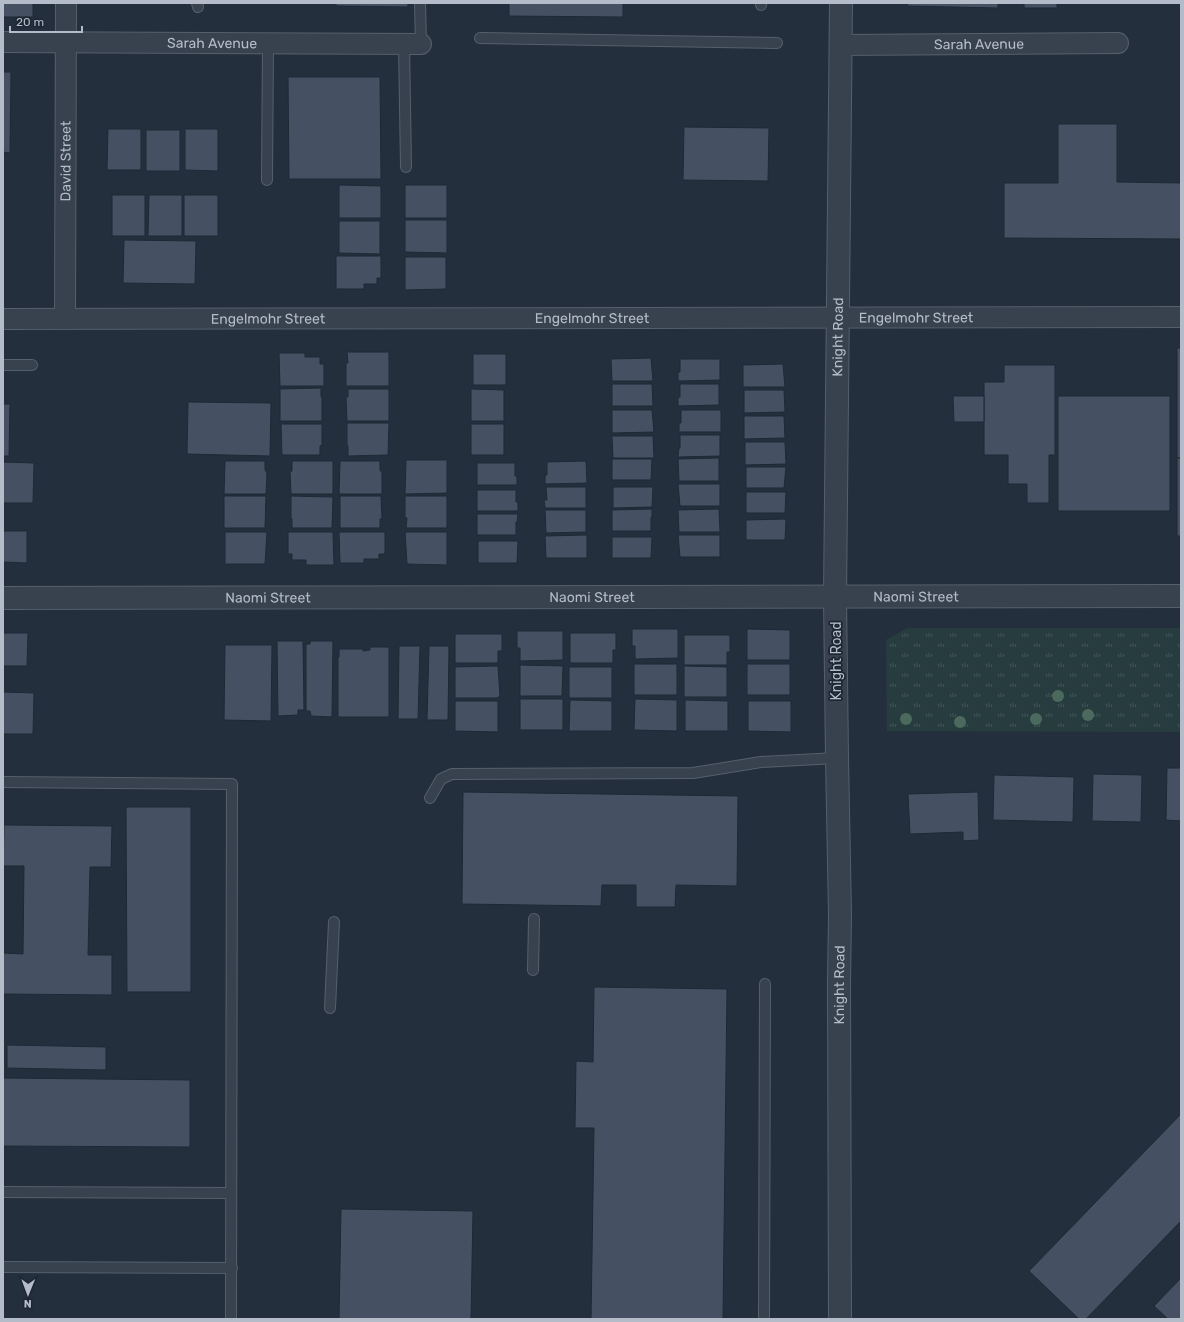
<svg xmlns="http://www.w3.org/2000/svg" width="1184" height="1322" viewBox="0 0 1184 1322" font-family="Rubik,sans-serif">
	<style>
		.grass { fill: url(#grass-tufts) }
		.building { fill: #455162; stroke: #1f2835 }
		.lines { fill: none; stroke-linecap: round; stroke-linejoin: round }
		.service-casing { stroke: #565f6c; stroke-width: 12 }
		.minor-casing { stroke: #565f6c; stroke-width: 22 }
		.tertiary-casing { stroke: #565f6c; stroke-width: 24 }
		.service { stroke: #38414e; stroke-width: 10 }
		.minor { stroke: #38414e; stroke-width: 20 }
		.tertiary { stroke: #38414e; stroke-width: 22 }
		.tree { fill: #4b6a5d }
		.labels { text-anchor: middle; stroke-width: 3.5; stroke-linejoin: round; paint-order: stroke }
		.street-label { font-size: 14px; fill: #b4bcc9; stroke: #1d2633 }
	</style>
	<defs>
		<pattern id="grass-tufts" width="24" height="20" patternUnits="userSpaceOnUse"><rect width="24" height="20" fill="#263c3f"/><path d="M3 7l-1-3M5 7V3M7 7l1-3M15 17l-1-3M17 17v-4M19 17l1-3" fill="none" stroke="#435659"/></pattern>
	</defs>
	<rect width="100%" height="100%" fill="#242f3e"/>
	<polygon class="grass" points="907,628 1181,628 1181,732 887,731 886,640"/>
	<g class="building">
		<rect x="3" y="3" width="30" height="14"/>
		<polygon points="336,3 408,3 408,7 336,6"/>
		<polygon points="509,3 623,3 623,17 509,16"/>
		<polygon points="908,3 998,3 998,8 907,6"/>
		<rect x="1024" y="3" width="33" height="5"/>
		<polygon points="3,72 11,72 10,153 3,152"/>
		<polygon points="288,77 380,77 381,179 289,179"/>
		<polygon points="1058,124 1117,124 1117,182 1181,183 1181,239 1004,238 1004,183 1058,183"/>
		<polygon points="684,127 769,128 768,181 683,180"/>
		<polygon points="108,129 141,129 141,170 107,170"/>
		<polygon points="185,129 218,129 218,171 185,170"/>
		<rect x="146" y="130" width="34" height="41"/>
		<polygon points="339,185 381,186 381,218 339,218"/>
		<rect x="405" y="185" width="42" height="33"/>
		<rect x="112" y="195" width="33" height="41"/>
		<polygon points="149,195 182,195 182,236 148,236"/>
		<rect x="184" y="195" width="34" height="41"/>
		<polygon points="405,220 447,220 447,253 405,252"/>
		<polygon points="339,221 380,221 380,254 339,253"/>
		<polygon points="124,240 196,241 195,284 123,283"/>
		<polygon points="336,256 381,256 381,278 377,278 377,284 364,284 364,289 336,289"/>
		<polygon points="405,257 446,257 446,289 405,290"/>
		<rect x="1177" y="348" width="4" height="110"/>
		<polygon points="347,352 389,352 389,386 346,386 346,363 348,363"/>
		<polygon points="279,353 305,353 305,357 320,357 320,364 324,364 324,386 280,386"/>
		<rect x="473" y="354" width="33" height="31"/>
		<polygon points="651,358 653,381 612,381 611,359"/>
		<polygon points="680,359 720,359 720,380 678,381 678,372 680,372"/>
		<polygon points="783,364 785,387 743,387 743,365"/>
		<polygon points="1004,365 1055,365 1055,455 1049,455 1049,503 1027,503 1027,484 1008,484 1008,455 984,455 984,382 1004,382"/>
		<polygon points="612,384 652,384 653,406 612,406"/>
		<polygon points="680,384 719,384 719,405 678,406 678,397 680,397"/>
		<polygon points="321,388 321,397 322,397 322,421 280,421 280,389"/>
		<polygon points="348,389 389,389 389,421 347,421 346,397 348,397"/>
		<polygon points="471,389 504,390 504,421 471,421"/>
		<polygon points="744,390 784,390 785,412 744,413"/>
		<polygon points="953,396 984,396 984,422 954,422"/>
		<rect x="1058" y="396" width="112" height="115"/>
		<polygon points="188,402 271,403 270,456 187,454"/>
		<polygon points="3,404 10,404 9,456 3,456"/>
		<polygon points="612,410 652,410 654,432 612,433"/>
		<polygon points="681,410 721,410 721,432 679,432 679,423 681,423"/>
		<polygon points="744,416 784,416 785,438 744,439"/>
		<polygon points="347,423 389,423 388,455 348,456 348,446 347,446"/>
		<polygon points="281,424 322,424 322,445 320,446 320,455 282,455"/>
		<rect x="471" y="424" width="33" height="31"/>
		<polygon points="680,435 720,435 720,456 678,457 679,448 680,448"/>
		<polygon points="612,436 653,436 654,458 613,458"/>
		<polygon points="745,442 785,442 786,464 745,465"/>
		<polygon points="719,458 719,481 679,481 678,459"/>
		<rect x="1177" y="458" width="4" height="78"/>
		<polygon points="612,459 652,459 651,480 612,480"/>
		<polygon points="406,460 447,460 447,493 405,494"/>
		<polygon points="225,461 265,461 265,470 267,473 266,494 224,494"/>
		<polygon points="292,461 333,461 333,494 291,494 290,472 292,471"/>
		<polygon points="340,461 380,461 380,470 382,473 382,494 339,494"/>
		<polygon points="586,461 587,483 545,484 545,475 547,475 547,462"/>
		<polygon points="3,462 34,463 33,503 3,503"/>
		<polygon points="477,463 515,463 515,476 517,476 517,485 477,485"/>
		<polygon points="746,467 786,467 784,488 746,488"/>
		<polygon points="678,484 720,484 720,506 680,506"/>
		<polygon points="546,487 586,487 586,508 545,508 544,500 547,500"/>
		<polygon points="613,487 653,487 652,507 613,508"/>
		<polygon points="477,490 516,490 516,502 518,502 518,511 477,511"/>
		<polygon points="746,492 786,492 785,513 746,513"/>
		<polygon points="224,496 266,496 265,528 224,528"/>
		<polygon points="291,496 333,497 332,528 292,528 292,519 291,519"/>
		<polygon points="340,496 381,496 382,519 380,519 380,528 340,528"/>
		<polygon points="405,496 447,496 447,528 406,528 407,518 405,518"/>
		<polygon points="652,509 652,517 651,517 651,531 612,531 612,510"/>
		<polygon points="719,509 720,532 679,532 678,510"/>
		<polygon points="545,510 586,510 586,532 546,533"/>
		<polygon points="477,514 518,514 517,522 516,522 516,535 477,535"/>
		<polygon points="786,519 785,540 746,540 746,520"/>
		<polygon points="3,531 27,531 27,563 3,562"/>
		<polygon points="225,532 267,532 265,564 225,564"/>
		<polygon points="288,532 333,532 334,565 306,565 306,560 292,560 292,554 288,554"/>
		<polygon points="339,532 385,532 385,554 379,554 379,559 364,559 364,563 340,563"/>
		<polygon points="405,532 447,532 447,565 407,564"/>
		<polygon points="587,535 587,558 546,558 545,536"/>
		<polygon points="678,535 720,535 720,557 680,557"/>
		<polygon points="612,537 652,537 651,558 612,558"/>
		<polygon points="478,541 518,541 517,563 478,563"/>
		<polygon points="632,629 678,629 678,658 635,659 635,646 632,646"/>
		<polygon points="747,629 790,630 790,660 747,660"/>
		<polygon points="517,631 563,631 563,660 520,661 520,648 517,648"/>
		<polygon points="3,633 28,633 27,666 3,666"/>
		<polygon points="570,633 616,633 616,650 613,650 613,663 570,663"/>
		<polygon points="455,634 502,634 502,651 498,651 498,663 455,663"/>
		<polygon points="684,635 730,635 730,652 727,652 727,665 684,665"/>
		<polygon points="277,641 303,641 304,710 298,710 298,715 278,716"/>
		<polygon points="310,641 333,641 332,717 311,716 310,711 306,711 306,644 310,644"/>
		<polygon points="225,645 272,645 271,721 224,720"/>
		<polygon points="399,646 420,646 418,719 398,719"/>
		<polygon points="429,646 449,646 448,720 427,720"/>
		<polygon points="370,647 389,647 389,717 338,717 338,657 339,657 339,649 363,649 363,651 370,650"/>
		<rect x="634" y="664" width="43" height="31"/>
		<rect x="747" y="664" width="43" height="31"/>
		<polygon points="520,665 563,666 562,696 520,696"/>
		<polygon points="498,666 500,696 499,696 499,698 455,698 455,667"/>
		<polygon points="684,666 727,667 727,697 684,697"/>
		<rect x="569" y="667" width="43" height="31"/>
		<polygon points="3,692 34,693 33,734 3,734"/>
		<rect x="520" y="699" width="43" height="31"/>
		<polygon points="635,699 677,700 677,731 634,730"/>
		<polygon points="570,700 612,701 612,731 569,731"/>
		<polygon points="685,700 728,701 728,731 685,731"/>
		<polygon points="455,701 498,701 498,732 455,731"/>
		<polygon points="748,701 791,701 791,732 748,731"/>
		<polygon points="1167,768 1181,768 1181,821 1166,820"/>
		<polygon points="1093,774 1142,775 1141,822 1092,821"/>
		<polygon points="994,775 1074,777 1073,822 993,820"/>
		<polygon points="463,792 738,796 737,886 676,885 675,907 636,907 636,885 602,885 601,906 462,904"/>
		<polygon points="978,792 979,840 963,841 963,832 910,834 908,794"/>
		<polygon points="126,807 191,807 191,992 127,992"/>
		<polygon points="4,825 112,826 111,867 90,867 88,955 112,955 112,995 3,994 3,953 23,954 24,866 3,866"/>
		<polygon points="594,987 727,989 723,1319 591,1319 594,1128 575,1128 576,1061 593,1062"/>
		<polygon points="7,1045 106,1047 106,1070 7,1068"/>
		<polygon points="3,1078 190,1080 190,1147 3,1146"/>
		<polygon points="1181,1114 1181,1221 1086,1319 1079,1319 1029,1271"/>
		<polygon points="341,1209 473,1211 471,1319 339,1319"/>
		<polygon points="1181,1278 1181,1319 1168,1319 1154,1306"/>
	</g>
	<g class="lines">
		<g class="service-casing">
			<g id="service">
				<polyline points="197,3 198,7"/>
				<polyline points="420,3 421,44"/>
				<polyline points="761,3 761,5"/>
				<polyline points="480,38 777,43"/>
				<polyline points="404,44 406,167"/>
				<polyline points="267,180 268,43"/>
				<polyline points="3,365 32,365"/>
				<polyline points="3,782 232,784 231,1319"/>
				<polyline points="430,798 441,779 452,774 693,773 761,762 837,758"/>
				<polyline points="533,970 534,919"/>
				<polyline points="330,1008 334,922"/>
				<polyline points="3,1192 231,1193"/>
				<polyline points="3,1267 232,1268"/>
				<polyline points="764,1319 765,984"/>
			</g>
		</g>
		<g class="minor-casing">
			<g id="minor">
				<path id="s1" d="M 3,42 L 421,44"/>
				<path id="s2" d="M 841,45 L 1118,43"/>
				<path id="s3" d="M 3,319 L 1181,317"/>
				<path id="s4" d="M 65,319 L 66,3"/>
			</g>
		</g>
		<g class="tertiary-casing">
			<g id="tertiary">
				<path id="s5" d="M 3,598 L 1181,596"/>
				<path id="s6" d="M 840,1319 L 839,983 L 840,915 L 837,758 L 835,597 L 841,3"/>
			</g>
		</g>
		<use href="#service" class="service"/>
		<use href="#minor" class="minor"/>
		<use href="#tertiary" class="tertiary"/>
	</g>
	<g class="tree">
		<circle cx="1058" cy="696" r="6"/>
		<circle cx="1088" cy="715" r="6"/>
		<circle cx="906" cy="719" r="6"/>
		<circle cx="1036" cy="719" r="6"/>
		<circle cx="960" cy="722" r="6"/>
	</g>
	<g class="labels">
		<g class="street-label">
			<text dy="5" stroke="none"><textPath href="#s1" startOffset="209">Sarah Avenue</textPath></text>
			<text dy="5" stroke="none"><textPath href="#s2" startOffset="138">Sarah Avenue</textPath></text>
			<text dy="5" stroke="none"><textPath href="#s4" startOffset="158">David Street</textPath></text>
			<text dy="5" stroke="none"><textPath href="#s3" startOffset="913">Engelmohr Street</textPath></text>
			<text dy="5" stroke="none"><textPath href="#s3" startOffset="265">Engelmohr Street</textPath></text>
			<text dy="5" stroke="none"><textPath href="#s3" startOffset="589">Engelmohr Street</textPath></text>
			<text dy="5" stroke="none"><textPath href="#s6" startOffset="982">Knight Road</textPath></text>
			<text dy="5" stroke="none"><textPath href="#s5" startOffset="265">Naomi Street</textPath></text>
			<text dy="5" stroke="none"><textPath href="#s5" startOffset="589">Naomi Street</textPath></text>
			<text dy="5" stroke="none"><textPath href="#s5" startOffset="913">Naomi Street</textPath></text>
			<text transform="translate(836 661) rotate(-90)" y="5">Knight Road</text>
			<text dy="5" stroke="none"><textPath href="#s6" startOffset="334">Knight Road</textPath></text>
		</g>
	</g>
	<rect width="1184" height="1322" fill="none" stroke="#b4bcc9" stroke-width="8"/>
	<g transform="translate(28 1294) rotate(181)" stroke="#1d2633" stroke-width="3" paint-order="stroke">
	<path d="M0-3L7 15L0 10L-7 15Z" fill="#b4bcc9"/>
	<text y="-6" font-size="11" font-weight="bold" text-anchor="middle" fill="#b4bcc9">N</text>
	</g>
	<path d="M10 26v6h72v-6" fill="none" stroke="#b4bcc9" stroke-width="2"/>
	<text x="16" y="26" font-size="12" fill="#b4bcc9" stroke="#1d2633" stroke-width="3" paint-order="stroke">20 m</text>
</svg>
